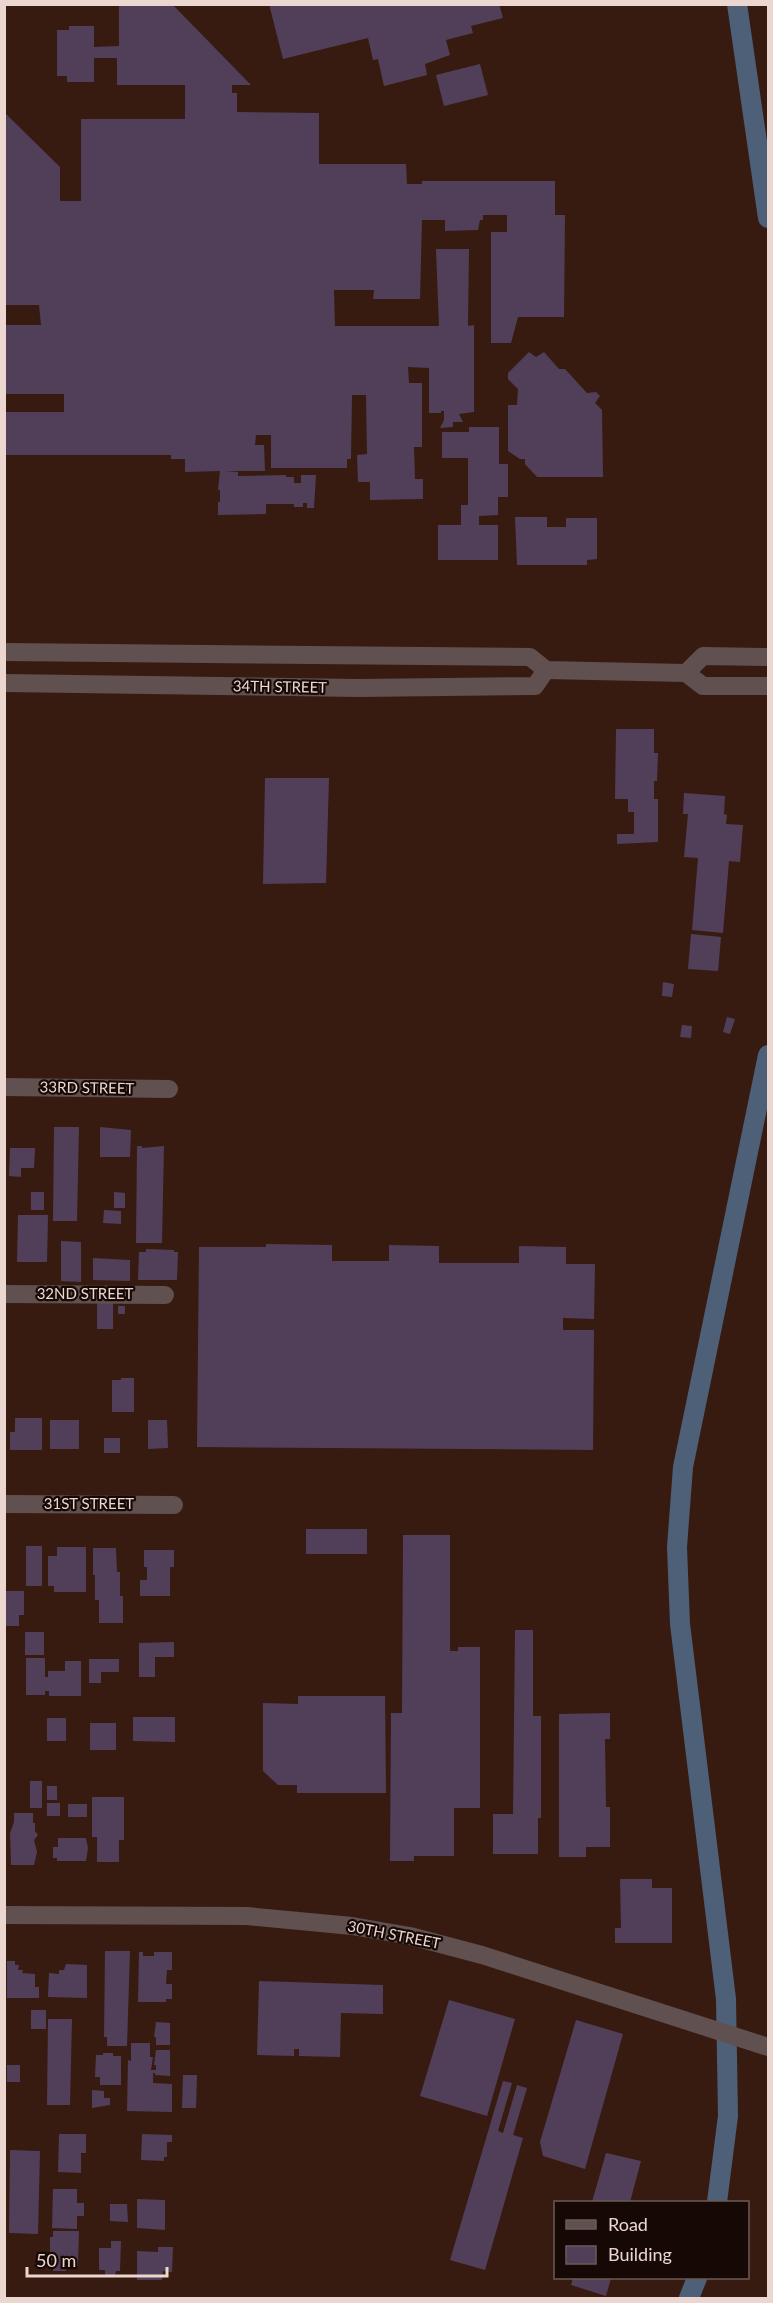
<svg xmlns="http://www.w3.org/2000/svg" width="773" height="2303" viewBox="0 0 773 2303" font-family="Lato,sans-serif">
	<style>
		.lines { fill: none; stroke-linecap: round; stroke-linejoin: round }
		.canal { stroke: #4d6078; stroke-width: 20 }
		.building { fill: #513f59 }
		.minor { stroke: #60504f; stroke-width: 18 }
		.labels { text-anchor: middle; stroke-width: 4.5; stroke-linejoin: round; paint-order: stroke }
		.street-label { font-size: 15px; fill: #ebd7d0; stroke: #160905 }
	</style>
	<rect width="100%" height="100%" fill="#371b10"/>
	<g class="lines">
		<g class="canal">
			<polyline points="737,4 768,218"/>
			<polyline points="717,2202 728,2116 726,1999 680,1624 677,1547 683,1467 768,1055"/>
			<polyline points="689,2298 697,2278"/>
		</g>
	</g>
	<g class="building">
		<polygon points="119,4 172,4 251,85 232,85 232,93 237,93 237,112 319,113 319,164 406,164 407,184 422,184 422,181 555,181 555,215 565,215 564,317 518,317 511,343 491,343 491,232 507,232 507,215 483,215 483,220 480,220 478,230 445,231 445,220 422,220 420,299 373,299 374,290 334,290 335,326 439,326 436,249 469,249 468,326 474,325 474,412 459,414 463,422 453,422 453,427 440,428 444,420 444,411 441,411 441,413 429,413 429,368 408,367 409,383 422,383 422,447 414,447 415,479 423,479 423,499 370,500 370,482 358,482 357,455 367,454 366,395 352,395 351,459 347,459 347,468 271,468 271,435 256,435 255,445 264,445 265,471 225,471 238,472 238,476 286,475 286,477 294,477 294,483 301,483 301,475 316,475 314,508 307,508 307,503 303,503 303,507 294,507 294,504 266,504 266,514 218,515 218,502 220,502 220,490 218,490 220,471 185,472 185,459 171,459 171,455 4,455 4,412 64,412 64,394 4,394 4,325 41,325 39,305 4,305 4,112 60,167 60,201 81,201 81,119 185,119 185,85 117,85 117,58 94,58 94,82 67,82 67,76 57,76 57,30 69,30 69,26 94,26 94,47 119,46"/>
		<polygon points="269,4 499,4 503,18 471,26 473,33 446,40 450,55 425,64 427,75 384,86 378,59 373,60 368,38 283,59"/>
		<polygon points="480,64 488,95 444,106 436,75"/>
		<polygon points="529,352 536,357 544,352 559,369 565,369 587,393 596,392 600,396 595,403 602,410 603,477 537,477 525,464 525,459 520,459 508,451 508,405 517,405 518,389 508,379 508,373"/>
		<polygon points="469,427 499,427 499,464 508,464 508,497 498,497 498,515 479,516 479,525 498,525 498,560 438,560 438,525 461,525 461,505 468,505 468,458 442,458 442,432 469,432"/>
		<polygon points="515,517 547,517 547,527 566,527 566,518 597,518 597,559 587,560 587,565 517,565"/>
		<polygon points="616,729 654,729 654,753 658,753 657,781 654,781 654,799 658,799 658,842 617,844 617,834 634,834 634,812 628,812 628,799 615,799"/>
		<polygon points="265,778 329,778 326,883 263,884"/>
		<polygon points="684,793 725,796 724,814 727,815 726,824 743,825 740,862 729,861 723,933 692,930 698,858 684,857 688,814 683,814"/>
		<polygon points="691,934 721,937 718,971 688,969"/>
		<polygon points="663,982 674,984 672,997 662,996"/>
		<polygon points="727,1017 735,1019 730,1034 723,1032"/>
		<polygon points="682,1025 692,1026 691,1038 680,1037"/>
		<polygon points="54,1127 79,1127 77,1221 53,1221"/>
		<polygon points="100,1127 131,1130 130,1157 100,1157"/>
		<polygon points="137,1146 142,1146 142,1148 164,1146 162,1243 136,1243"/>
		<polygon points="10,1148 35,1148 34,1168 21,1168 21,1177 9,1176"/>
		<rect x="31" y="1192" width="13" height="18"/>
		<polygon points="114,1192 125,1193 125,1208 114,1208"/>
		<polygon points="104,1210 121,1211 121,1224 103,1223"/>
		<polygon points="18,1215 48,1215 47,1262 17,1262"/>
		<polygon points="61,1241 81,1242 81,1282 61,1281"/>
		<polygon points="266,1244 332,1245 332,1261 389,1261 389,1245 439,1246 439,1263 519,1263 519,1246 566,1247 566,1264 595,1264 594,1319 563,1318 563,1330 594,1330 593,1450 197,1447 199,1247 266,1247"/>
		<polygon points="146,1249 174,1250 174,1252 178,1252 177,1280 138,1280 139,1252 146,1252"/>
		<polygon points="93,1258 130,1260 130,1281 93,1280"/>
		<rect x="97" y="1303" width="16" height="26"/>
		<rect x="118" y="1306" width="7" height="8"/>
		<polygon points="121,1378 134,1378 134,1412 112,1412 112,1380 121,1380"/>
		<polygon points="15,1418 42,1418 42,1450 10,1450 10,1432 15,1432"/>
		<rect x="50" y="1420" width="29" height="29"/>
		<polygon points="148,1420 167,1420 168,1448 148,1449"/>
		<rect x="104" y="1438" width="16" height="15"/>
		<rect x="306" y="1529" width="61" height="25"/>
		<polygon points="403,1535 450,1535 450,1651 458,1651 458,1647 480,1647 480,1808 454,1808 454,1856 414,1856 414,1861 390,1861 391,1713 402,1713"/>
		<rect x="26" y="1546" width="16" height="40"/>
		<polygon points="57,1547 86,1547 86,1592 54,1592 54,1586 48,1586 48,1556 57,1556"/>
		<polygon points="93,1548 116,1548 117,1572 120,1572 120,1596 123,1596 123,1623 99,1623 99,1600 95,1600 95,1575 93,1575"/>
		<polygon points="144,1550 174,1550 174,1567 170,1567 170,1596 140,1596 140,1580 147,1580 147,1567 144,1567"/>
		<polygon points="4,1591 24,1591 24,1615 19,1615 19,1626 4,1626"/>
		<polygon points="515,1630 533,1630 533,1716 541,1716 541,1818 538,1818 538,1854 493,1854 493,1814 513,1814"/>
		<rect x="25" y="1632" width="19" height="23"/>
		<polygon points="174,1642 174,1657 155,1657 155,1677 139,1677 139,1643"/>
		<polygon points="26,1658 45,1658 45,1677 48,1677 48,1671 65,1671 65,1661 81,1661 81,1696 49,1696 49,1691 45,1691 45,1695 26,1695"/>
		<polygon points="89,1659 119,1659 119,1672 101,1672 101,1683 89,1683"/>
		<polygon points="298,1696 385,1696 386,1793 297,1793 297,1785 278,1785 263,1771 263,1703 298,1704"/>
		<polygon points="610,1713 610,1739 605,1739 606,1807 610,1807 610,1847 586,1847 586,1857 559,1857 559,1714"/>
		<polygon points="133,1717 175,1717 175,1742 133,1741"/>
		<rect x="47" y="1718" width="19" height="23"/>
		<rect x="90" y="1723" width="26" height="27"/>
		<rect x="30" y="1781" width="12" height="27"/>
		<rect x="47" y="1786" width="10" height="14"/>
		<polygon points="92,1797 124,1797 124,1840 119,1840 119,1862 97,1862 97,1837 92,1837"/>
		<rect x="47" y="1803" width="13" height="13"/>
		<rect x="68" y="1804" width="19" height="13"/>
		<polygon points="14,1813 33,1813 33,1823 35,1823 35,1831 38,1835 34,1840 37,1852 34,1865 11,1865 10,1833 14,1822"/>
		<polygon points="58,1838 86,1838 88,1848 86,1861 57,1861 57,1858 53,1858 53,1847 58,1847"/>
		<polygon points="620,1879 652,1879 652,1888 672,1888 672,1943 615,1943 615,1928 621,1928"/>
		<polygon points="105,1951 130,1951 127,2046 107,2046 107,2037 104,2037"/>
		<polygon points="139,1952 143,1952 143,1956 154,1956 154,1952 172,1952 172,1970 167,1970 166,1984 172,1984 172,1999 166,1999 166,2002 138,2002"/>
		<polygon points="7,1961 15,1961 15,1965 19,1965 18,1970 23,1970 22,1973 35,1974 35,1987 39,1987 39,1998 7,1998"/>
		<polygon points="66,1964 87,1965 87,1998 48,1997 49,1973 59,1974 59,1970 64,1970"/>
		<polygon points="259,1981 383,1985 383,2014 341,2013 340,2057 299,2056 299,2049 294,2049 294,2056 257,2055"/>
		<polygon points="449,2000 515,2019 487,2116 420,2096"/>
		<rect x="31" y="2010" width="15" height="19"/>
		<polygon points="48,2019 72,2019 70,2105 47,2105"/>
		<polygon points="576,2020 623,2034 585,2169 543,2156 540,2142"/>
		<polygon points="156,2022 170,2023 170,2045 156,2045 156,2037 154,2037"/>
		<polygon points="131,2043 150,2043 150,2057 153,2057 151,2070 156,2070 156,2065 154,2065 156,2050 170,2050 170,2076 155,2075 155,2073 153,2073 153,2083 172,2084 172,2112 127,2111 128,2060 131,2061"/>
		<polygon points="103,2053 113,2053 113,2056 121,2056 121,2085 100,2085 100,2077 95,2077 96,2055 103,2055"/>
		<rect x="7" y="2065" width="13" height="17"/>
		<polygon points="183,2075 197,2075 196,2108 182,2108"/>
		<polygon points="503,2081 512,2083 498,2131 503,2133 517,2085 527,2088 513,2135 523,2138 485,2270 450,2260"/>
		<polygon points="92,2090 104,2091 104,2098 110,2098 110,2105 92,2108"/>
		<polygon points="59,2134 86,2134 86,2153 81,2153 81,2173 58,2172"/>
		<polygon points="142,2134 172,2135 172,2142 167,2142 167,2157 164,2157 164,2161 141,2160"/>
		<polygon points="10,2150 40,2151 38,2234 9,2233"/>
		<polygon points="606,2153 641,2161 630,2202 592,2202"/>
		<polygon points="53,2189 77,2189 77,2203 84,2203 84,2216 77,2216 77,2229 52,2228"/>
		<polygon points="137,2199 165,2200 165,2230 137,2228"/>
		<polygon points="110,2204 127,2204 128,2222 110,2221"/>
		<polygon points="53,2231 79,2231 78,2266 66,2266 66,2271 53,2271 53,2260 50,2260 50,2237 53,2237"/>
		<polygon points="111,2241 121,2241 120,2271 116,2271 115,2275 105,2275 105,2270 99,2270 99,2248 111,2248"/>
		<polygon points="158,2247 173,2247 172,2272 163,2271 162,2280 137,2280 137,2251 158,2252"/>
		<polygon points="573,2278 611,2278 606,2296 571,2285"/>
	</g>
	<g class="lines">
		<g class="minor">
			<polyline points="4,652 530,657 546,670 686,673 703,686 768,686"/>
			<polyline points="686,673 703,656 768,657"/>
			<polyline points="4,683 358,688 535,686 546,670"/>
			<polyline points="4,1087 169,1089"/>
			<polyline points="4,1294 165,1295"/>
			<polyline points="4,1504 174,1505"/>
			<polyline points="4,1915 247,1916 352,1926 410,1936 482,1955 768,2047"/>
		</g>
	</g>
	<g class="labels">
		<g class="street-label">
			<text transform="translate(280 687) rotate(1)" y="5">34TH STREET</text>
			<text transform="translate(87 1088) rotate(1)" y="5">33RD STREET</text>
			<text x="85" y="1299">32ND STREET</text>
			<text x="89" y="1509">31ST STREET</text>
			<text transform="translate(394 1935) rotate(11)" y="5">30TH STREET</text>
		</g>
	</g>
	<rect width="773" height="2303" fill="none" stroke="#ebd7d0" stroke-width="12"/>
	<rect x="554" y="2201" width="195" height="78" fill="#160905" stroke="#6b5b56" stroke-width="1.5"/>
	<rect x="566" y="2220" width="30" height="9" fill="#60504f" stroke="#6b5b56" stroke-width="1.5"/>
	<text x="608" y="2231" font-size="18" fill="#ebd7d0">Road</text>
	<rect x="566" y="2246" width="30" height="18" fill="#513f59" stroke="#6b5b56" stroke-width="1.5"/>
	<text x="608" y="2261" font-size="18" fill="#ebd7d0">Building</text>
	<path d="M27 2267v9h140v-9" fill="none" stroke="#ebd7d0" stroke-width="3"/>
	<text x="36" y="2267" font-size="18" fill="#ebd7d0" stroke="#160905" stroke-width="4.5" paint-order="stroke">50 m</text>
</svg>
